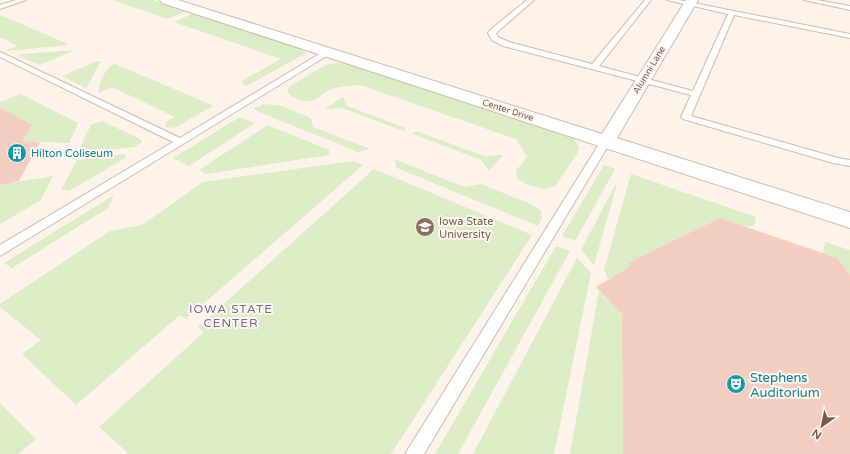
<svg xmlns="http://www.w3.org/2000/svg" width="850" height="454" viewBox="0 0 850 454" font-family="'Varela Round',sans-serif">
	<style>
		.green { fill: #dbecc7 }
		.building { fill: #f4cec0 }
		.lines { fill: none; stroke-linecap: round; stroke-linejoin: round }
		.service-casing { stroke: #d1b9ae; stroke-width: 2 }
		.minor-casing { stroke: #d1b9ae; stroke-width: 2 }
		.service { fill: #fff; fill-rule: evenodd }
		.minor { fill: #fff; fill-rule: evenodd }
		.labels { text-anchor: middle; stroke-width: 4; stroke-linejoin: round; paint-order: stroke }
		.far-street-label { font-size: 9px; fill: #7a564b; stroke: #fff8f1 }
		.culture-label { font-size: 11px; fill: #0d838f; stroke: #fff8f1; text-anchor: start }
		.education-label { font-size: 11px; fill: #785e54; stroke: #fff8f1; text-anchor: start }
		.neighbourhood-label { font-size: 12px; letter-spacing: 1px; fill: #7e6495; stroke: #fff8f1 }
		.near-culture-label { font-size: 13px; fill: #0d838f; stroke: #fff8f1; text-anchor: start }
	</style>
	<rect width="100%" height="100%" fill="#fdf3ea"/>
	<g class="green">
		<polygon points="112,0 152,0 187,11 168,19"/>
		<polygon points="194,13 297,47 306,53 247,86 244,85 242,81 281,59 174,22"/>
		<polygon points="0,15 68,44 68,45 9,51 7,50 18,46 0,37"/>
		<polygon points="75,50 39,65 17,55 22,54"/>
		<polygon points="97,61 101,61 86,88 62,76"/>
		<path d="M 339,63 L 351,65 L 563,134 L 574,139 L 579,147 L 577,154 L 555,186 L 545,189 L 529,185 L 517,179 L 516,171 L 527,157 L 516,139 L 360,85 C 352,86 343,86 335,88 C 320,92 316,107 297,99 C 293,97 290,96 287,92 L 289,87 L 325,65 Z"/>
		<path d="M 115,64 L 212,105 L 213,106 L 174,128 L 166,127 L 166,122 L 175,117 L 112,87 L 99,93 C 97,85 107,65 115,64 Z"/>
		<polygon points="21,94 78,123 69,143 22,141 32,125 0,107 0,102"/>
		<polygon points="343,97 347,106 406,128 403,131 343,108 325,109"/>
		<polygon points="264,104 281,106 311,118 313,127 370,149 358,152 257,111 254,108"/>
		<polygon points="240,117 255,123 189,166 173,158"/>
		<polygon points="102,121 138,138 142,141 141,143 134,147 80,153 78,151 91,125"/>
		<polygon points="268,125 329,150 329,155 206,174 199,170"/>
		<polygon points="416,131 484,156 503,155 489,171 481,160 413,134"/>
		<polygon points="124,154 126,157 122,160 69,191 61,190 77,160"/>
		<polygon points="394,159 464,187 481,184 533,205 541,211 542,218 538,226 397,168"/>
		<polygon points="353,161 363,165 186,319 180,315 76,405 22,354 41,340 0,307 0,304 110,231 142,225 203,182"/>
		<polygon points="604,165 615,169 575,241 562,236"/>
		<polygon points="374,169 532,235 391,454 129,454 99,427 204,332 198,327"/>
		<polygon points="631,174 756,217 754,226 743,226 720,218 628,263 651,284 632,295 613,277 608,279 604,270"/>
		<polygon points="53,176 40,201 0,224 0,185"/>
		<polygon points="618,180 594,265 581,250"/>
		<polygon points="114,195 108,208 12,268 4,263"/>
		<polygon points="825,242 850,250 850,275 837,258 823,253"/>
		<polygon points="556,246 570,251 458,454 435,454"/>
		<polygon points="577,258 591,273 554,454 473,454"/>
		<polygon points="599,291 622,314 623,454 570,454"/>
		<polygon points="0,403 36,439 18,454 0,454"/>
	</g>
	<g class="building">
		<polygon points="0,107 32,125 22,141 40,142 19,181 0,185"/>
		<polygon points="720,218 837,258 850,275 850,454 623,454 622,314 596,287 631,266 628,263"/>
	</g>
	<g class="lines">
		<g class="service-casing">
			<g id="service">
				<polygon points="16,0 26,0 0,9 0,5"/>
				<polygon points="527,0 534,0 496,33 498,37 509,42 592,64 645,0 651,0 599,66 693,91 728,14 667,0 679,0 850,34 850,38 734,15 691,116 838,158 850,160 850,166 833,163 683,119 681,117 691,95 503,46 492,40 488,33 489,31"/>
				<polygon points="804,0 817,0 850,6 850,10"/>
				<polygon points="326,50 333,52 0,256 0,245 173,142 0,57 0,52 180,138"/>
				<polygon points="606,138 611,141 424,454 405,454 601,141"/>
			</g>
		</g>
		<g class="minor-casing">
			<polygon id="minor" points="160,0 178,0 602,134 686,0 698,0 617,138 850,212 850,228 162,3"/>
		</g>
		<use href="#service" class="service"/>
		<use href="#minor" class="minor"/>
	</g>
	<defs>
		<g id="building-disc" transform="scale(1)"><circle r="9.5" fill="#0f9aa8" stroke="#fff8f1"/><path d="M-4-6H4V6H1V3H-1V6H-4ZM-2.5-4.3h1.7v1.8h-1.7ZM.8-4.3h1.7v1.8H.8ZM-2.5-1h1.7V.8h-1.7ZM.8-1h1.7V.8H.8Z" fill="#fff"/></g>
		<g id="university-disc" transform="scale(1)"><circle r="9.5" fill="#8d6e63" stroke="#fff8f1"/><path d="M0-5L7-2L0 1L-7-2ZM-4 1L0 2.5L4 1V4Q0 6-4 4Z" fill="#fff"/></g>
		<g id="theatre-disc" transform="scale(1)"><circle r="9.5" fill="#0f9aa8" stroke="#fff8f1"/><path d="M-5-5.5Q0-4 5-5.5V0Q5 5 0 6Q-5 5-5 0ZM-3.3-2.5H-1v1.5H-3.3ZM1-2.5H3.3v1.5H1ZM-2.8 1Q0 5.5 2.8 1Z" fill="#fff"/></g>
	</defs>
	<g fill-rule="evenodd">
		<use href="#building-disc" x="17" y="153"/>
		<use href="#university-disc" x="425" y="227"/>
		<use href="#theatre-disc" x="736" y="384"/>
	</g>
	<g class="labels">
		<g class="far-street-label">
			<text transform="translate(649 70) rotate(-59)" y="3">Alumni Lane</text>
			<text transform="translate(508 110) rotate(18)" y="3">Center Drive</text>
		</g>
		<g class="culture-label">
			<text x="31" y="157">Hilton Coliseum</text>
		</g>
		<g class="education-label">
			<text x="439" y="225">Iowa State<tspan x="439" dy="13">University</tspan></text>
		</g>
		<g class="neighbourhood-label">
			<text x="231" y="313">IOWA STATE<tspan x="231" dy="14">CENTER</tspan></text>
		</g>
		<g class="near-culture-label">
			<text x="750" y="382">Stephens<tspan x="750" dy="15">Auditorium</tspan></text>
		</g>
	</g>
	<g transform="translate(822 426) rotate(213)" stroke="#fff8f1" stroke-width="3" paint-order="stroke">
	<path d="M0-3L7 15L0 10L-7 15Z" fill="#7a564b"/>
	<text y="-6" font-size="11" font-weight="bold" text-anchor="middle" fill="#7a564b">N</text>
	</g>
</svg>
